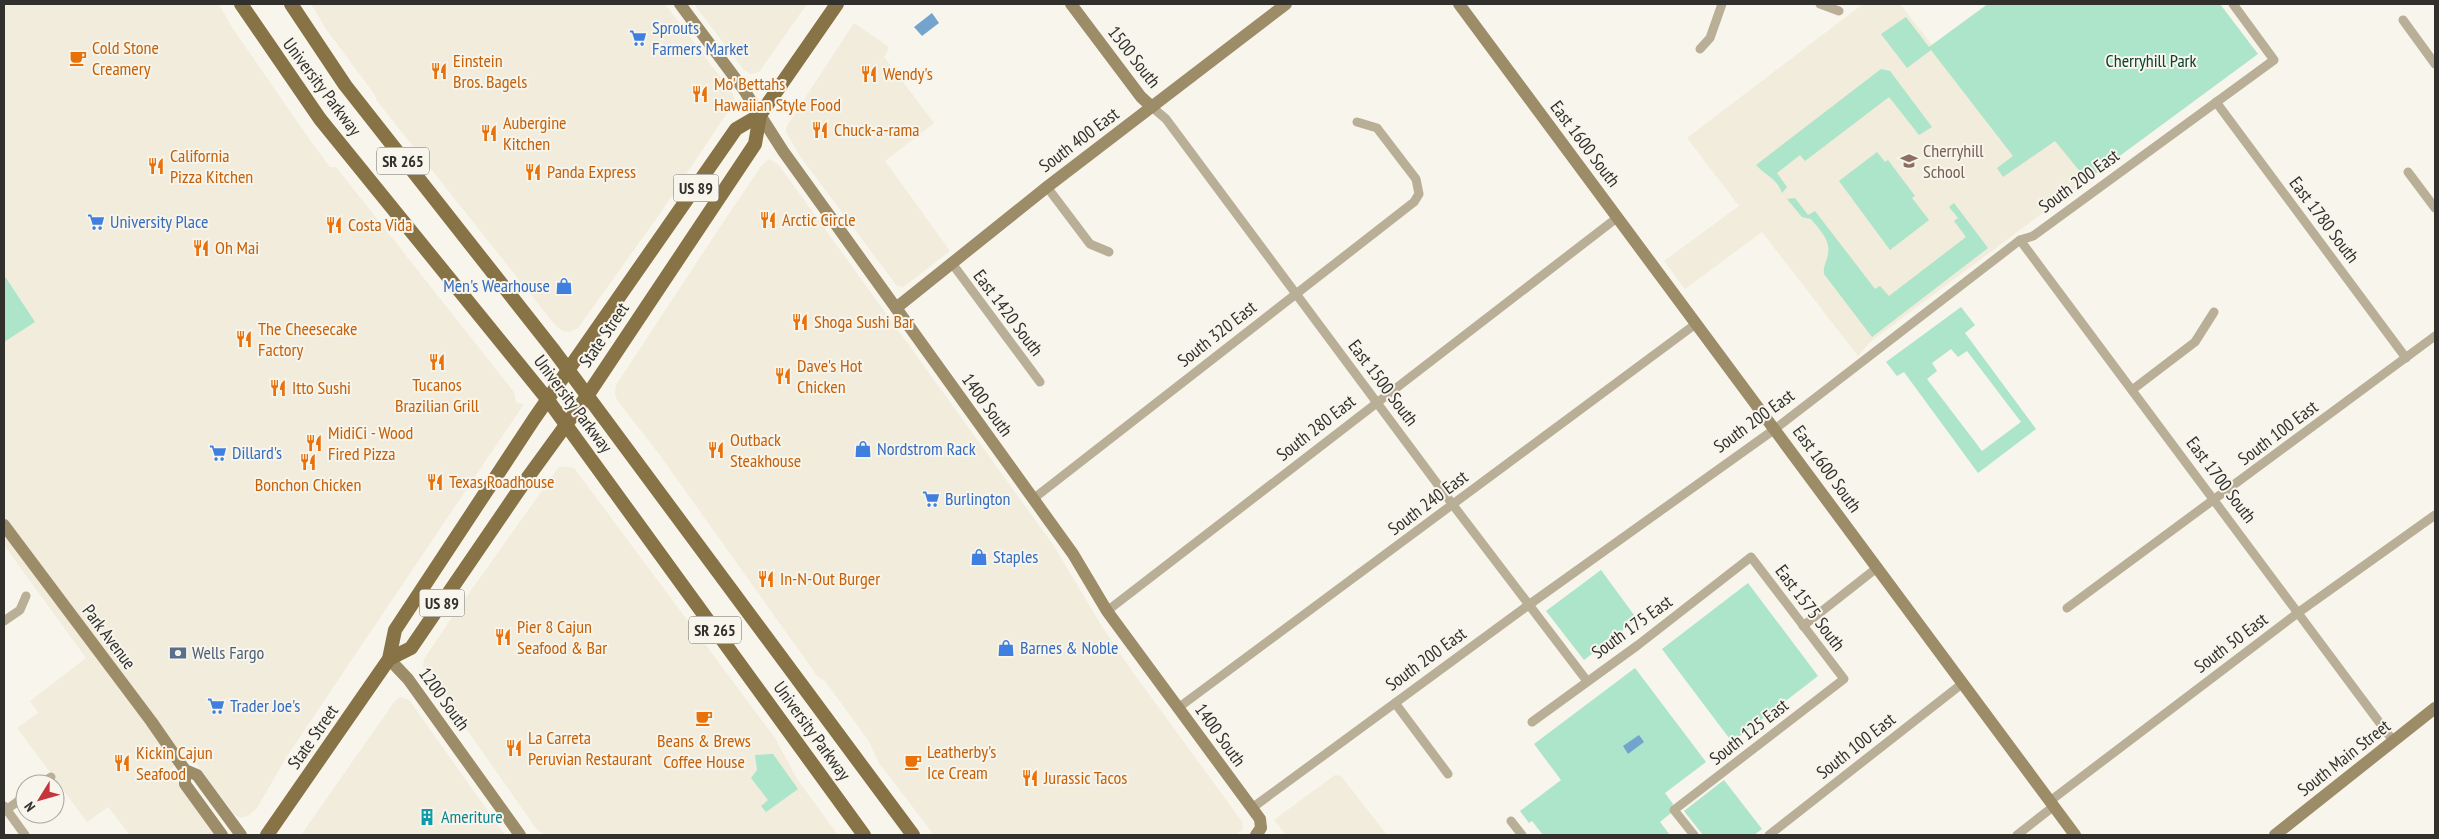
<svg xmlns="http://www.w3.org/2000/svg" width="2439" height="839" viewBox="0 0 2439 839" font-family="'PT Sans Narrow',sans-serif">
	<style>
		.built { fill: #f1ecdb }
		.green { fill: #ace5c9; fill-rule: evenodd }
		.water { fill: #73a4ce }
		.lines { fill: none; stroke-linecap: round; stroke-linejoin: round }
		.street { stroke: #b9ae96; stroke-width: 9 }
		.secondary { stroke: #9c8c67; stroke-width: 12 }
		.primary { stroke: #877345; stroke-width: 14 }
		.labels { text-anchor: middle; stroke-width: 4; stroke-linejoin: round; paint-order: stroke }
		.shield { fill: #f8f5ec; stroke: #6d6b66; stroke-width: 1 }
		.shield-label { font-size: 16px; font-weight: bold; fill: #31302d }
		.shop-label { font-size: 18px; fill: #366cbe; stroke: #f8f5ec; text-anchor: start }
		.food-label { font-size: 18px; fill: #c56008; stroke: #f8f5ec; text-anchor: start }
		.street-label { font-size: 18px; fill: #31302d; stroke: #f8f5ec }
		.park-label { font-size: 18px; fill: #08412d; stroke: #f8f5ec }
		.education-label { font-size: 18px; fill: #785e54; stroke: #f8f5ec; text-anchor: start }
		.service-label { font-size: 18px; fill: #4e5e75; stroke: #f8f5ec; text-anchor: start }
		.culture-label { font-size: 18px; fill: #0d838f; stroke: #f8f5ec; text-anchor: start }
	</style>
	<rect width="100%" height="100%" fill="#f8f5ec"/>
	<g class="built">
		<polygon points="4,4 219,4 231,26 312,143 330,167 336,167 514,392 516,403 524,404 287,756 257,808 249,815 240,818 234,814 190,755 169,770 217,835 130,835 108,807 87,822 17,728 38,713 30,701 86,658 4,545"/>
		<polygon points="311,4 665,4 733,94 735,101 661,212 578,328 569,332 563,331 555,325 377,101 375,95 326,29"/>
		<polygon points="694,4 807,4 759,72 751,74 744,70"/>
		<polygon points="1863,4 1900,4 1932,45 1987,4 2036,4 2139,141 1870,342 1858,356 1762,232 1685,289 1664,261 1739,206 1687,138"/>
		<polygon points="854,23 889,47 884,57 934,123 885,161 950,251 903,287 897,286 800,156 786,132 787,126"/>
		<polygon points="769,159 778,164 1054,546 1101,625 1132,671 1243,823 1242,830 1235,835 934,835 879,763 868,740 825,681 818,677 659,454 617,400 615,394 616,385 724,221 762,165"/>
		<polygon points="562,466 574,468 775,738 797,779 838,835 547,835 538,831 423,667 424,659 455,613 558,468"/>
		<polygon points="400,697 409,700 505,835 301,835 395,701"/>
		<polygon points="1335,775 1341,776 1387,835 1283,835 1285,833 1274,820"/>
	</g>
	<g class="green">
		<polygon points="1988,4 2220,4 2258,54 2087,180 2055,141 2003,177 1997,168 2013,156 1931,50 1907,68 1881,34 1906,17 1929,47"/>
		<path d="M 1881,69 L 1890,71 L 1932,127 L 1919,135 L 1889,97 L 1805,161 L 1800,155 L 1777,173 L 1787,187 L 1782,193 C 1777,178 1766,176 1756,165 Z"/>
		<polygon points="1877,152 1885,162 1888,160 1915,196 1912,198 1929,220 1890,250 1839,181"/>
		<path d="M 1795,198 L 1808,215 L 1815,211 L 1875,289 L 1880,286 L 1889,296 L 1966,237 L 1954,221 L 1958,218 L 1949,207 L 1954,203 L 1988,248 L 1872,337 L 1824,274 C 1823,265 1827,262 1828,254 C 1831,240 1819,229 1811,219 L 1802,217 L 1787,199 Z"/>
		<polygon points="4,275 35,322 4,342"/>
		<path d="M 1961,307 L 1975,325 L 1965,333 L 2036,429 L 1978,473 L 1904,372 L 1897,376 L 1886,362 ZM 1951,349 L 1958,357 L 1967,351 L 2021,422 L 1982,451 L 1927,379 L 1937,371 L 1932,363 Z"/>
		<polygon points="1601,570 1637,619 1584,660 1546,611"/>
		<polygon points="1748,583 1818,676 1732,742 1662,649"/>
		<polygon points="1635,668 1706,762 1665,793 1673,804 1671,813 1660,822 1670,835 1543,835 1532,821 1529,823 1520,811 1561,780 1534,744"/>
		<polygon points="773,754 798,789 766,812 761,806 768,800 751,778 757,770 755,755"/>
		<polygon points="1724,780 1762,829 1754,835 1703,835 1684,811"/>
	</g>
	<g class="water">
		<polygon points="932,13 939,23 922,36 914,27"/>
		<polygon points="1639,735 1644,742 1628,754 1623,746"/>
	</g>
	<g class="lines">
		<g class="street">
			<polyline points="1820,4 1839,11"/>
			<polyline points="2403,20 2435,64"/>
			<polyline points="1700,49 1710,38 1722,4"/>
			<polyline points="2216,102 2406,358"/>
			<polyline points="1152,107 1166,119 1453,505 1587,681"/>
			<polyline points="2408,172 2435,208"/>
			<polyline points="1047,187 1090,244 1109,252"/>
			<polyline points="2020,240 2394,742"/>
			<polyline points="951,262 1040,382"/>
			<polyline points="2132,390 2195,342 2214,312"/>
			<polyline points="1033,499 1414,202 1419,194 1416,179 1377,128 1357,122"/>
			<polyline points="2067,608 2435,336"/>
			<polyline points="1107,611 1618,217"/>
			<polyline points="4,621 20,610 26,596"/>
			<polyline points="1803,626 1878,567"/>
			<polyline points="1395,703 1448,774"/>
			<polyline points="1178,708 1697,323"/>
			<polyline points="1532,722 1638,645 1751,557 1844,679 1674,810 1694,835"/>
			<polyline points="41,784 51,777"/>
			<polyline points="2050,801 2299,612 2435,515"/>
			<polyline points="4,806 25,835"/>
			<polyline points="1252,808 1530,604 1775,429 2020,240 2033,236 2274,60 2233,4"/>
			<polyline points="6,810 25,796"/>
			<polyline points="1511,821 1522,835"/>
			<polyline points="1769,835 1963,683"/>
			<polyline points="2017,835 2054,806"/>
		</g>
		<g class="secondary">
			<polyline points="680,4 744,90 783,151 1073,554 1107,611 1260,819 1261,828 1256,835"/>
			<polyline points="1071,4 1141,97 1152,107"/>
			<polyline points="1459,4 2075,835"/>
			<polyline points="896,308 1047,187 1286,4"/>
			<polyline points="4,525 151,721 185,770 197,775 241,835"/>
			<polyline points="389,659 408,679 520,835"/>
			<polyline points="185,770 185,784 222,835"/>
			<polyline points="2275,835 2435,708"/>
		</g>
		<g class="primary">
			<polyline points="241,4 320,119 548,400 864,835"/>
			<polyline points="291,4 345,85 552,348 913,835"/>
			<polyline points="389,659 411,648 523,484 587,396 755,144 760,115 837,4"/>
			<polyline points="267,835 389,659 395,630 534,419 736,129 760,115"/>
		</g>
	</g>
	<defs>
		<g id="supermarket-bare" transform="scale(1.35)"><path d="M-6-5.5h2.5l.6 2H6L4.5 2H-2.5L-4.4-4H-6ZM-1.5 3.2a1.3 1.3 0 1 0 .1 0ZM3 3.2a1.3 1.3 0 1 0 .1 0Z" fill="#3f7fe0" stroke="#f8f5ec" stroke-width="2.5" paint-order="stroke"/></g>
		<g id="cafe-bare" transform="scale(1.35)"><path d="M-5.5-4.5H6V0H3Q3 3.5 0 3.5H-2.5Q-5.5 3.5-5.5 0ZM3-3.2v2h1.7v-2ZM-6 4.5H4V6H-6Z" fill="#e8710a" stroke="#f8f5ec" stroke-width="2.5" paint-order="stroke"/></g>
		<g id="restaurant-bare" transform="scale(1.35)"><path d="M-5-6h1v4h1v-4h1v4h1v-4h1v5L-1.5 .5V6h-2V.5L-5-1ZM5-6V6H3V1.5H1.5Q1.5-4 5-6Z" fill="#e8710a" stroke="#f8f5ec" stroke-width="2.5" paint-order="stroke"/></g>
		<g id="school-bare" transform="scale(1.35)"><path d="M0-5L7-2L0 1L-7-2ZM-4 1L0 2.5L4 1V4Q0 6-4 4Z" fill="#8d6e63" stroke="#f8f5ec" stroke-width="2.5" paint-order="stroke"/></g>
		<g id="shop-bare" transform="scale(1.35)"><path d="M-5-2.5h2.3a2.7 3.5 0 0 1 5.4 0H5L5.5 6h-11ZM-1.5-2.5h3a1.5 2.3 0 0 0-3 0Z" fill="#3f7fe0" stroke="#f8f5ec" stroke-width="2.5" paint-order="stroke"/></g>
		<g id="bank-bare" transform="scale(1.35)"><path d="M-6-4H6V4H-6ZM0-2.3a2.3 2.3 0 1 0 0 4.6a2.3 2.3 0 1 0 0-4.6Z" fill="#5c6f8a" stroke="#f8f5ec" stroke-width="2.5" paint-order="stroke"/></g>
		<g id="building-bare" transform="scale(1.35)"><path d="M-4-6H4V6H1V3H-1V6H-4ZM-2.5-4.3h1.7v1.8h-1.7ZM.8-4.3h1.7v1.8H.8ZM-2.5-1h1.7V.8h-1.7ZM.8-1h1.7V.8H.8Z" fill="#0f9aa8" stroke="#f8f5ec" stroke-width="2.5" paint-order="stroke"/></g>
	</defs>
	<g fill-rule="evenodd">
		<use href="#supermarket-bare" x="638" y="38"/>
		<use href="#cafe-bare" x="78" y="58"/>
		<use href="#restaurant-bare" x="439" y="71"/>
		<use href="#restaurant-bare" x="869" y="74"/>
		<use href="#restaurant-bare" x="700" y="94"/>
		<use href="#restaurant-bare" x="820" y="130"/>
		<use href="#restaurant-bare" x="489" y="133"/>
		<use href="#school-bare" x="1909" y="161"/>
		<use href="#restaurant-bare" x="156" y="166"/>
		<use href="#restaurant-bare" x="533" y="172"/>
		<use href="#restaurant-bare" x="768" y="220"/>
		<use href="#supermarket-bare" x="96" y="222"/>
		<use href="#restaurant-bare" x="334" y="225"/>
		<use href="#restaurant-bare" x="201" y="248"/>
		<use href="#shop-bare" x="564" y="286"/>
		<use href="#restaurant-bare" x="800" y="322"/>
		<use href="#restaurant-bare" x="244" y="339"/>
		<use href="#restaurant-bare" x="437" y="362"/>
		<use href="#restaurant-bare" x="783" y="376"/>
		<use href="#restaurant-bare" x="278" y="388"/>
		<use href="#restaurant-bare" x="314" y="443"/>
		<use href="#shop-bare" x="863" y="449"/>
		<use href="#restaurant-bare" x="716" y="450"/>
		<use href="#supermarket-bare" x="218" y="453"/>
		<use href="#restaurant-bare" x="308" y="462"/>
		<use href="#restaurant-bare" x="435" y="482"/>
		<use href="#supermarket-bare" x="931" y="499"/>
		<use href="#shop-bare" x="979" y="557"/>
		<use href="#restaurant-bare" x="766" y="579"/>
		<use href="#restaurant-bare" x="503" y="637"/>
		<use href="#shop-bare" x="1006" y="648"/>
		<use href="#bank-bare" x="178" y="653"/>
		<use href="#supermarket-bare" x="216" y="706"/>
		<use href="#cafe-bare" x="704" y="718"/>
		<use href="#restaurant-bare" x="514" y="748"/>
		<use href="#cafe-bare" x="913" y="762"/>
		<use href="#restaurant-bare" x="122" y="763"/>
		<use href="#restaurant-bare" x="1030" y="778"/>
		<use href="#building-bare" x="427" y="817"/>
	</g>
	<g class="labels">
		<g class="shield">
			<rect x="377" y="147.5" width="52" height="27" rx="4"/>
			<rect x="673.5" y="174.5" width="45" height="27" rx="4"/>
			<rect x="419.5" y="589.5" width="45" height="27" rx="4"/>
			<rect x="689" y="616.5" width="52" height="27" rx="4"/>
		</g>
		<g class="shield-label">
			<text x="403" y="167">SR 265</text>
			<text x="696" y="194">US 89</text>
			<text x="442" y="609">US 89</text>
			<text x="715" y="636">SR 265</text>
		</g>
		<g class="shop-label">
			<text x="652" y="34">Sprouts<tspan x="652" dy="21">Farmers Market</tspan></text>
			<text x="110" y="228">University Place</text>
			<text x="550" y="292" text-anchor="end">Men's Wearhouse</text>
			<text x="877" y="455">Nordstrom Rack</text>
			<text x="232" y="459">Dillard's</text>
			<text x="945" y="505">Burlington</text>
			<text x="993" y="563">Staples</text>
			<text x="1020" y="654">Barnes &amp; Noble</text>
			<text x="230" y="712">Trader Joe's</text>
		</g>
		<g class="food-label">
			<text x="92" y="54">Cold Stone<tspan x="92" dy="21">Creamery</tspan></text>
			<text x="453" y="67">Einstein<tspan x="453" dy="21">Bros. Bagels</tspan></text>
			<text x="883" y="80">Wendy's</text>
			<text x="714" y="90">Mo' Bettahs<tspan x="714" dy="21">Hawaiian Style Food</tspan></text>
			<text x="503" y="129">Aubergine<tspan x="503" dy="21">Kitchen</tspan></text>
			<text x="834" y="136">Chuck-a-rama</text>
			<text x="170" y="162">California<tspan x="170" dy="21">Pizza Kitchen</tspan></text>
			<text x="547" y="178">Panda Express</text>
			<text x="782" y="226">Arctic Circle</text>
			<text x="348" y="231">Costa Vida</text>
			<text x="215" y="254">Oh Mai</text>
			<text x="814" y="328">Shoga Sushi Bar</text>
			<text x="258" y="335">The Cheesecake<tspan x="258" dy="21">Factory</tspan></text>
			<text x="797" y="372">Dave's Hot<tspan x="797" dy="21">Chicken</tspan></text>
			<text x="437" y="391" text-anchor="middle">Tucanos<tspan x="437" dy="21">Brazilian Grill</tspan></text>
			<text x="292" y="394">Itto Sushi</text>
			<text x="328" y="439">MidiCi - Wood<tspan x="328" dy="21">Fired Pizza</tspan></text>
			<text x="730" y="446">Outback<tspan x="730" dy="21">Steakhouse</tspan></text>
			<text x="449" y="488">Texas Roadhouse</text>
			<text x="308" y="491" text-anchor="middle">Bonchon Chicken</text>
			<text x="780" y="585">In-N-Out Burger</text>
			<text x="517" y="633">Pier 8 Cajun<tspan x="517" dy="21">Seafood &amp; Bar</tspan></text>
			<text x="528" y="744">La Carreta<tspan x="528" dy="21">Peruvian Restaurant</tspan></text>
			<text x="704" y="747" text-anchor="middle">Beans &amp; Brews<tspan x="704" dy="21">Coffee House</tspan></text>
			<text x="927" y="758">Leatherby's<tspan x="927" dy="21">Ice Cream</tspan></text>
			<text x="136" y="759">Kickin Cajun<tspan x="136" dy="21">Seafood</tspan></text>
			<text x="1044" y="784">Jurassic Tacos</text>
		</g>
		<g class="street-label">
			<text transform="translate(1134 57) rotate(52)" y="6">1500 South</text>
			<text transform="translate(322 87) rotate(53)" y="6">University Parkway</text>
			<text transform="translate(1079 140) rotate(-37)" y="6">South 400 East</text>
			<text transform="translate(1585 144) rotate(53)" y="6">East 1600 South</text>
			<text transform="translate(2079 181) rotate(-36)" y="6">South 200 East</text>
			<text transform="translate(2324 220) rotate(53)" y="6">East 1780 South</text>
			<text transform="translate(1008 313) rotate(53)" y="6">East 1420 South</text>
			<text transform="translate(1217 334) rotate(-38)" y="6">South 320 East</text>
			<text transform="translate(604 335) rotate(-56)" y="6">State Street</text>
			<text transform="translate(1383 383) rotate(53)" y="6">East 1500 South</text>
			<text transform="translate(573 404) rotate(53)" y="6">University Parkway</text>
			<text transform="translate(987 405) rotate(54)" y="6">1400 South</text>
			<text transform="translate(1754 421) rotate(-36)" y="6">South 200 East</text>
			<text transform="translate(1316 428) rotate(-38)" y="6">South 280 East</text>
			<text transform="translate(2278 433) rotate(-37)" y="6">South 100 East</text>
			<text transform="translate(1827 469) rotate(54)" y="6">East 1600 South</text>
			<text transform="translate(2221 480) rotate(53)" y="6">East 1700 South</text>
			<text transform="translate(1428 503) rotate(-37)" y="6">South 240 East</text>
			<text transform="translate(1810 608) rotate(53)" y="6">East 1575 South</text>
			<text transform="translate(1632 627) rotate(-36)" y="6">South 175 East</text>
			<text transform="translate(109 637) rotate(53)" y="6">Park Avenue</text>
			<text transform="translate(2231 643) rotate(-37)" y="6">South 50 East</text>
			<text transform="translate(1426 659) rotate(-36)" y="6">South 200 East</text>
			<text transform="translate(444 699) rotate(54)" y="6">1200 South</text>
			<text transform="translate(812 731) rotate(54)" y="6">University Parkway</text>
			<text transform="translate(1749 732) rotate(-38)" y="6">South 125 East</text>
			<text transform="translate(1220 735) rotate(54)" y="6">1400 South</text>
			<text transform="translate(313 737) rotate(-55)" y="6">State Street</text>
			<text transform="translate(1856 746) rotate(-38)" y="6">South 100 East</text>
			<text transform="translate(2344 758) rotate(-38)" y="6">South Main Street</text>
		</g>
		<g class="park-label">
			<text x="2151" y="67">Cherryhill Park</text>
		</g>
		<g class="education-label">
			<text x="1923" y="157">Cherryhill<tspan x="1923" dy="21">School</tspan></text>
		</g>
		<g class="service-label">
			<text x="192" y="659">Wells Fargo</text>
		</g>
		<g class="culture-label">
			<text x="441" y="823">Ameriture</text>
		</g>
	</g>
	<rect width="2439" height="839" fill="none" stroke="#31302d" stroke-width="10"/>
	<g transform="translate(40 799) rotate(233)"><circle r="24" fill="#f8f5ec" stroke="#a8a6a0"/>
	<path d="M0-4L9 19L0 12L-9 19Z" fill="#c5363c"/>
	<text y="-8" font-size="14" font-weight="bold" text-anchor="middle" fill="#31302d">N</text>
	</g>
</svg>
